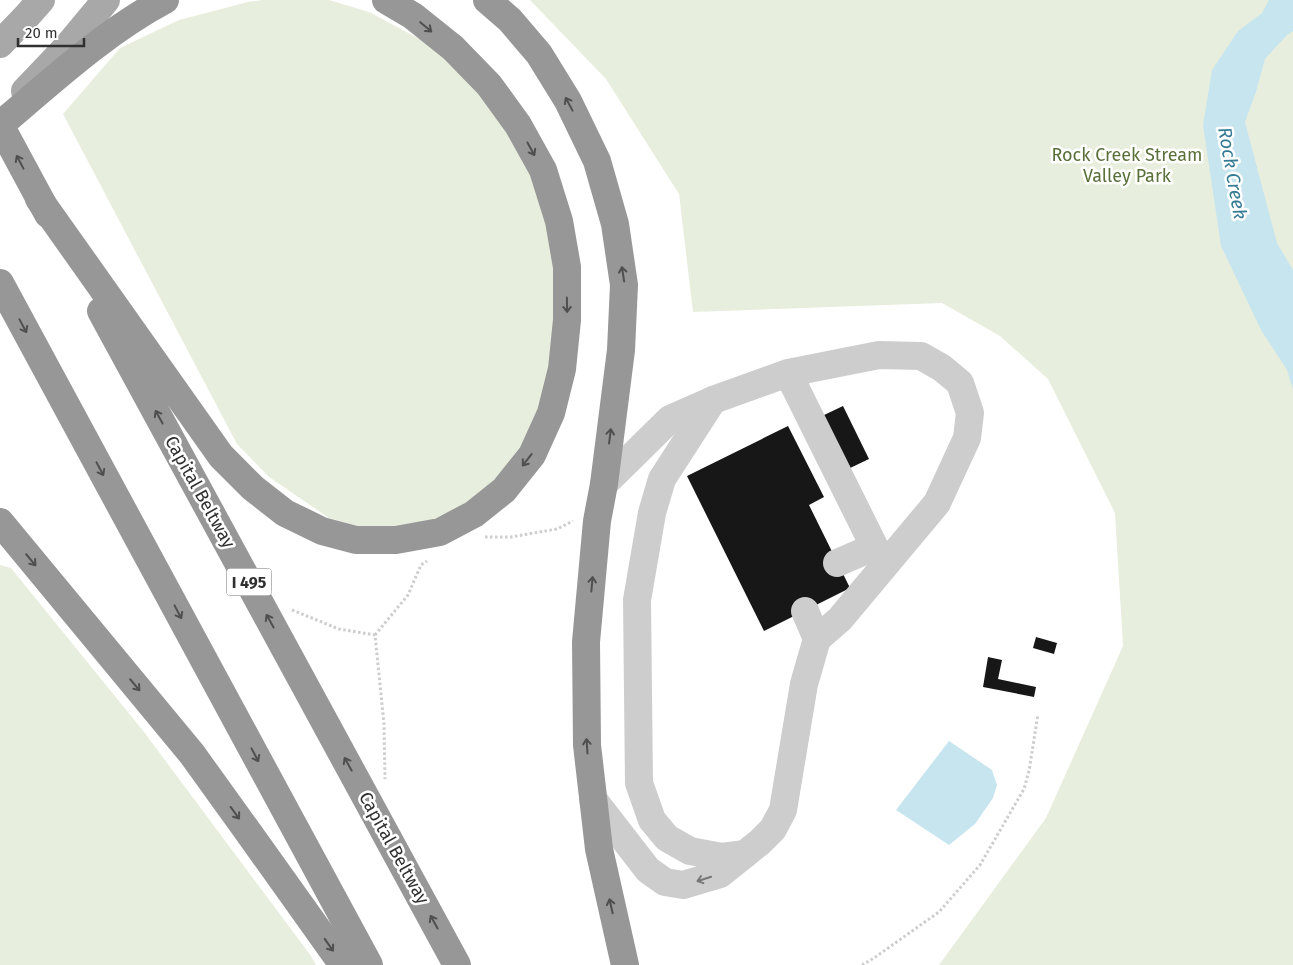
<svg xmlns="http://www.w3.org/2000/svg" width="1293" height="965" viewBox="0 0 1293 965" font-family="'Fira Sans',sans-serif">
	<style>
		.green { fill: #e8eedd }
		.water { fill: #c7e5ef }
		.building { fill: #171717 }
		.lines { fill: none; stroke-linecap: round; stroke-linejoin: round }
		.path { stroke: #cdcdcd; stroke-width: 3; stroke-dasharray: 2.5 2.5; stroke-linecap: butt }
		.minor { stroke: #cdcdcd; stroke-width: 28 }
		.major { stroke: #a8a8a8; stroke-width: 28 }
		.highway { stroke: #979797; stroke-width: 28 }
		.oneway { stroke: #4f4f4f }
		.oneway2 { stroke: #777 }
		.labels { text-anchor: middle; stroke-width: 5; stroke-linejoin: round; paint-order: stroke }
		.shield { fill: #fff; stroke: #6e6e6e; stroke-width: 1 }
		.shield-label { font-size: 16px; font-weight: bold; fill: #303030 }
		.park-label { font-size: 18px; fill: #5a7039; stroke: #fff }
		.street-label { font-size: 18px; fill: #303030; stroke: #fff }
		.water-label { font-size: 19px; font-style: italic; fill: #347b93; stroke: #fff }
	</style>
	<rect width="100%" height="100%" fill="#fff"/>
	<g class="green">
		<polygon points="262,0 329,0 369,12 429,44 489,97 532,164 556,242 559,333 540,419 505,473 446,518 376,531 329,518 269,477 237,444 63,114 120,48 179,20 248,2"/>
		<polygon points="530,0 1293,0 1293,965 939,965 1046,818 1123,646 1115,513 1048,379 1000,336 942,303 693,312 679,194 606,79"/>
		<polygon points="0,565 11,568 144,732 311,956 316,965 0,965"/>
	</g>
	<g class="water">
		<polygon points="1269,0 1293,0 1293,31 1287,35 1265,59 1256,92 1245,122 1277,243 1293,270 1293,389 1287,370 1261,330 1221,246 1203,125 1212,70 1238,31 1262,13"/>
		<polygon points="949,741 992,770 997,785 993,798 975,824 949,845 896,810"/>
	</g>
	<g class="building">
		<polygon points="843,406 869,459 848,469 822,416"/>
		<polygon points="788,426 824,497 809,505 850,588 764,631 687,476"/>
		<polygon points="1036,637 1057,643 1054,654 1033,648"/>
		<polygon points="988,657 1002,660 998,679 1036,687 1034,697 983,687"/>
	</g>
	<g class="lines">
		<g class="path">
			<polyline points="485,537 511,537 557,529 573,521"/>
			<polyline points="292,610 339,629 375,635 384,724 385,779"/>
			<polyline points="375,635 408,595 421,565 427,561"/>
			<polyline points="862,965 874,958 939,912 980,865 1024,789 1029,771 1038,714"/>
		</g>
		<g class="minor">
			<polyline points="788,373 879,355 921,356 942,368 960,383 970,413 967,438 937,503 840,619 817,639 804,684 783,810 773,829 760,842 745,854 722,857 690,851 667,838 652,820 639,783 637,600 652,513 662,479 713,400 788,373 884,566"/>
			<polyline points="604,484 670,419 713,400"/>
			<polyline points="837,563 874,547"/>
			<polyline points="805,611 817,639"/>
			<polyline points="593,799 648,870 665,882 683,885 720,874 745,854"/>
		</g>
		<g class="major">
			<polyline points="0,44 26,17 41,0"/>
			<polyline points="25,91 67,47 106,0"/>
		</g>
		<g class="highway">
			<polyline points="487,0 510,20 539,54 568,101 597,161 615,224 624,285 621,350 604,484 597,521 586,642 587,745 599,849 625,965"/>
			<polyline points="0,125 48,214"/>
			<path d="M 0,125 C 52,81 105,32 165,0"/>
			<polyline points="39,199 221,456 253,488 285,513 322,531 356,540 396,540 440,532 474,514 504,490 532,455 551,413 562,369 567,320 567,267 559,221 543,170 518,125 489,85 453,48 413,16 386,0"/>
			<polyline points="0,283 369,965"/>
			<polyline points="101,311 457,965"/>
			<polyline points="0,522 192,754 246,829 343,965"/>
		</g>
	</g>
	<defs><path id="oneway-shaft" d="M-6 0H5M1.5-3L5.5 0L1.5 3" fill="none" stroke-width="1.6" stroke-linecap="round" stroke-linejoin="round" transform="scale(1.25)"/></defs>
	<g class="oneway">
		<use href="#oneway-shaft" transform="translate(426 27) rotate(40)"/>
		<use href="#oneway-shaft" transform="translate(569 104) rotate(-118)"/>
		<use href="#oneway-shaft" transform="translate(531 149) rotate(61)"/>
		<use href="#oneway-shaft" transform="translate(20 162) rotate(-118)"/>
		<use href="#oneway-shaft" transform="translate(623 274) rotate(-99)"/>
		<use href="#oneway-shaft" transform="translate(567 305) rotate(89)"/>
		<use href="#oneway-shaft" transform="translate(23 326) rotate(62)"/>
		<use href="#oneway-shaft" transform="translate(159 417) rotate(-119)"/>
		<use href="#oneway-shaft" transform="translate(610 436) rotate(-83)"/>
		<use href="#oneway-shaft" transform="translate(527 460) rotate(128)"/>
		<use href="#oneway-shaft" transform="translate(100 469) rotate(62)"/>
		<use href="#oneway-shaft" transform="translate(31 560) rotate(50)"/>
		<use href="#oneway-shaft" transform="translate(592 584) rotate(-85)"/>
		<use href="#oneway-shaft" transform="translate(178 612) rotate(62)"/>
		<use href="#oneway-shaft" transform="translate(270 621) rotate(-119)"/>
		<use href="#oneway-shaft" transform="translate(135 685) rotate(50)"/>
		<use href="#oneway-shaft" transform="translate(587 746) rotate(-94)"/>
		<use href="#oneway-shaft" transform="translate(255 755) rotate(62)"/>
		<use href="#oneway-shaft" transform="translate(348 764) rotate(-119)"/>
		<use href="#oneway-shaft" transform="translate(235 813) rotate(54)"/>
		<use href="#oneway-shaft" transform="translate(611 906) rotate(-103)"/>
		<use href="#oneway-shaft" transform="translate(434 922) rotate(-119)"/>
		<use href="#oneway-shaft" transform="translate(329 945) rotate(55)"/>
	</g>
	<use class="oneway2" href="#oneway-shaft" transform="translate(704 879) rotate(162)"/>
	<g class="labels">
		<rect class="shield" x="226.5" y="568.5" width="45" height="27" rx="4"/>
		<g class="shield-label">
			<text x="249" y="588">I 495</text>
		</g>
		<g class="park-label">
			<text x="1127" y="161">Rock Creek Stream<tspan x="1127" dy="21">Valley Park</tspan></text>
		</g>
		<g class="street-label">
			<text transform="translate(200 492) rotate(61)" y="6">Capital Beltway</text>
			<text transform="translate(394 848) rotate(61)" y="6">Capital Beltway</text>
		</g>
		<g class="water-label">
			<text transform="translate(1233 173) rotate(80)" y="7">Rock Creek</text>
		</g>
	</g>
	<path d="M18 38v8h66v-8" fill="none" stroke="#303030" stroke-width="2.5"/>
	<text x="25" y="38" font-size="15" fill="#303030" stroke="#ffffff" stroke-width="4" paint-order="stroke">20 m</text>
</svg>
